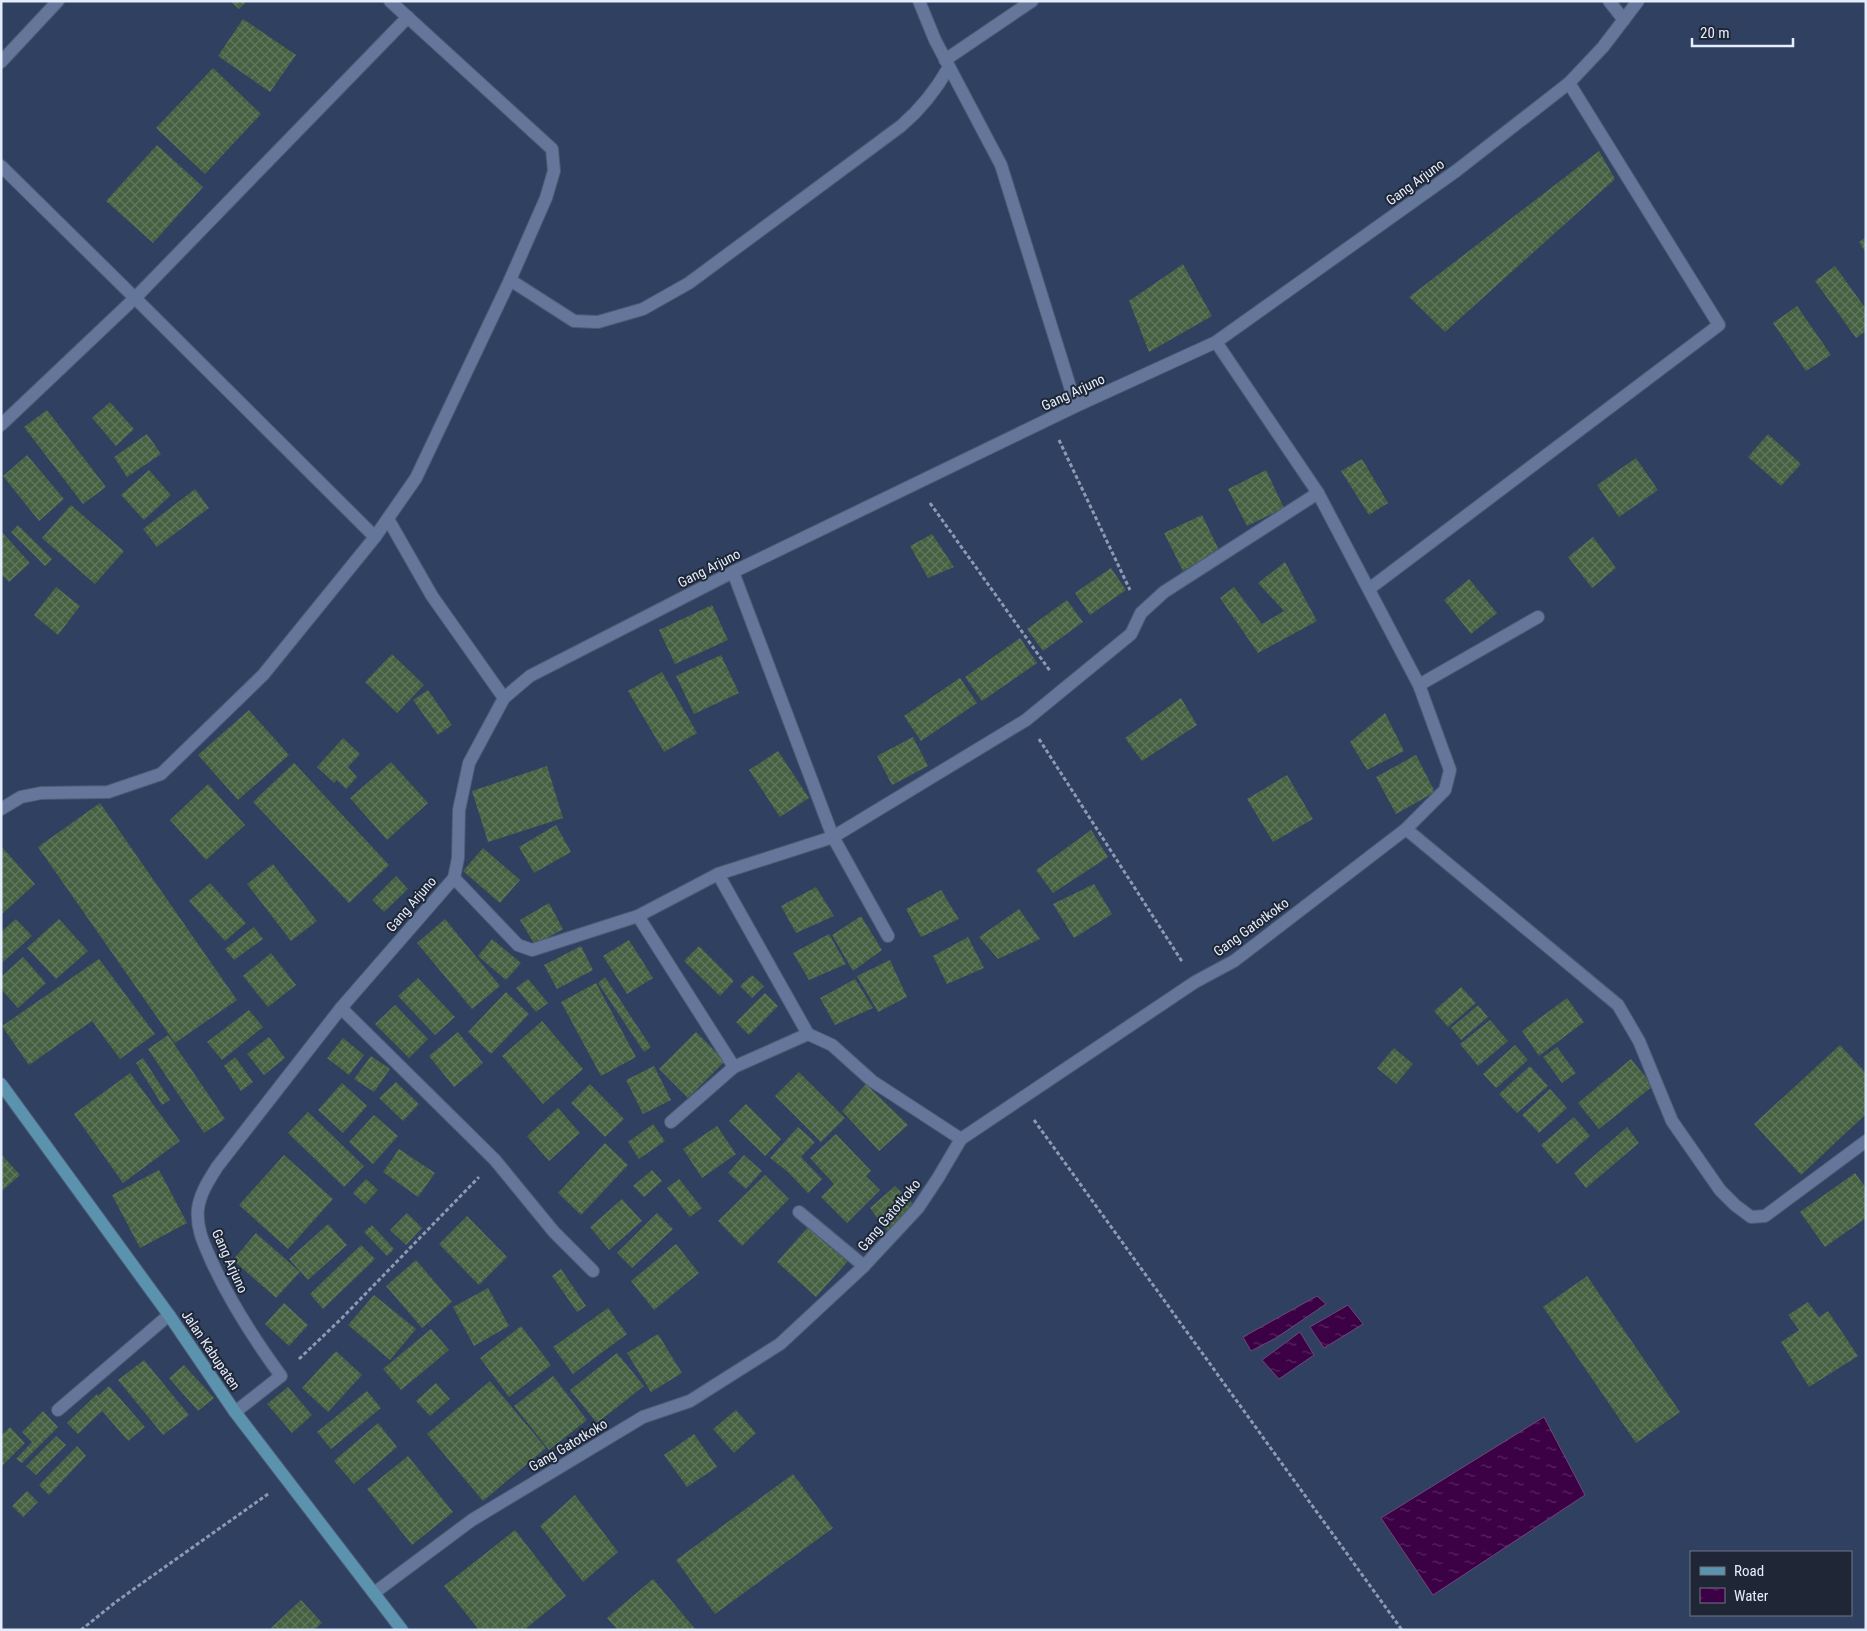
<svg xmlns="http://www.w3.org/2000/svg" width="1867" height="1631" viewBox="0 0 1867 1631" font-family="'Roboto Condensed',sans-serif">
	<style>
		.water { fill: url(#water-ripples); stroke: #6e477c }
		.building { fill: url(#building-cross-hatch) }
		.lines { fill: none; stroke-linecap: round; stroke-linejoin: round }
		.street-casing { stroke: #4c5a74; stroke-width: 14 }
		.secondary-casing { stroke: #4c5a74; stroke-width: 14 }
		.path { stroke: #8d9ab1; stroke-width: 3; stroke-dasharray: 4 2.5; stroke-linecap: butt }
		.street { stroke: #64779a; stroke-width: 12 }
		.secondary { stroke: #5b92ad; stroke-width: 12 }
		.labels { text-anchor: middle; stroke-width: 4; stroke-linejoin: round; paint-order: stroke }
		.street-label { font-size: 14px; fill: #e4edfd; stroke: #1f2736 }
	</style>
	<defs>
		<pattern id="water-ripples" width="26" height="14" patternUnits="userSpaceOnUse" patternTransform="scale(1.25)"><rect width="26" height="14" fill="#3c0044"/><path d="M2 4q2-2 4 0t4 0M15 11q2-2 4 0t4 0" fill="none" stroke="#582660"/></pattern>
		<pattern id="building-cross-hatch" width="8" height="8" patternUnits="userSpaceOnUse" patternTransform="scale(1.25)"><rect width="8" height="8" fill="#456142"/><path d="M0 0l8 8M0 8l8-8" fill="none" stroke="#60785e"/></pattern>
	</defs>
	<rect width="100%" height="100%" fill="#2f4060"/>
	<g class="water">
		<polygon points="1317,1296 1326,1304 1276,1338 1251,1351 1243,1337"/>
		<polygon points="1348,1305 1363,1324 1324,1348 1310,1327"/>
		<polygon points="1300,1332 1314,1355 1279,1379 1262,1360"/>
		<polygon points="1544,1417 1585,1495 1433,1595 1381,1518"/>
	</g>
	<g class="building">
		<polygon points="230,1 247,1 239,9"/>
		<polygon points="243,19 296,55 270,92 218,56"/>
		<polygon points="213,68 261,114 205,174 156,128"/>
		<polygon points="157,145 203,187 153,243 106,201"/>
		<polygon points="1599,151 1615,179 1445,332 1409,297"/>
		<polygon points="1866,237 1866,253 1859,242"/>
		<polygon points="1183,264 1212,316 1149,352 1129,301"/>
		<polygon points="1835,266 1866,309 1866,331 1856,338 1815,281"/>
		<polygon points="1797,306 1831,355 1806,371 1773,323"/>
		<polygon points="110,402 134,429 116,446 92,418"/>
		<polygon points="47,410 106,487 83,504 24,427"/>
		<polygon points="147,434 161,454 127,477 114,457"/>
		<polygon points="1768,434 1801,464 1781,486 1748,457"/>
		<polygon points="27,455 64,499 39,521 3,476"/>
		<polygon points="1636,458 1658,490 1619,517 1597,485"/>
		<polygon points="1362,459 1388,503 1369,515 1341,471"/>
		<polygon points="149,470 171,495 144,520 121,495"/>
		<polygon points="1266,470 1284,508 1247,526 1228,489"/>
		<polygon points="195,489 209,508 157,547 143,529"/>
		<polygon points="71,505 124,551 95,584 42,538"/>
		<polygon points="1202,515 1220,552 1183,571 1164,533"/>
		<polygon points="18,525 52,559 45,566 11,532"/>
		<polygon points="1,531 30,563 9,582 1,574"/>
		<polygon points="932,534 954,567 928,578 910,546"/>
		<polygon points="1593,537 1616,568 1592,588 1568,557"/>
		<polygon points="1285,562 1317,621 1258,653 1220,598 1234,587 1262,624 1284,611 1258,583"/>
		<polygon points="1111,568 1126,590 1090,615 1075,593"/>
		<polygon points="1469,579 1497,613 1471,634 1444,600"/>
		<polygon points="56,587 80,606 58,635 34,615"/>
		<polygon points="1067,600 1083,622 1043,651 1027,629"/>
		<polygon points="712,605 728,640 675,664 659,630"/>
		<polygon points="1020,638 1037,663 982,701 965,677"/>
		<polygon points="392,654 424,685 397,713 365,682"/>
		<polygon points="721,655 739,693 694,714 676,676"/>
		<polygon points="662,672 697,733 664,752 628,691"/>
		<polygon points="960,678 977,703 921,741 904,716"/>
		<polygon points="428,690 452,725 438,735 413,700"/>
		<polygon points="1181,698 1197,725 1142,761 1125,738"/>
		<polygon points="249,710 289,755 238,800 198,755"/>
		<polygon points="1385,713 1404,751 1367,770 1350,742"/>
		<polygon points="913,737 928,766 892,785 877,756"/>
		<polygon points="343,738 360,754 348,767 357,777 346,789 337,780 334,783 317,767"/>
		<polygon points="778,751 809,798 780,817 749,770"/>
		<polygon points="1416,755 1435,792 1396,814 1376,777"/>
		<polygon points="391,762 428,803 387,840 350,798"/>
		<polygon points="294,763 389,865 349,903 253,802"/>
		<polygon points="547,766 563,818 488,842 472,791"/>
		<polygon points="1287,775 1313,819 1273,842 1247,799"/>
		<polygon points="208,784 245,825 206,860 170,820"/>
		<polygon points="100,803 237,1000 175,1043 38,847"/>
		<polygon points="556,825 571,852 534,873 519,847"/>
		<polygon points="1091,830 1108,857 1053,893 1036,870"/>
		<polygon points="1,846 35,884 1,915"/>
		<polygon points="483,848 520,880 500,903 463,871"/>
		<polygon points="273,864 317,921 291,941 247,884"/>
		<polygon points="396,876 408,889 384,912 372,900"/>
		<polygon points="210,883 246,923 225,941 189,901"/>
		<polygon points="1094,884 1112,914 1074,938 1053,904"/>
		<polygon points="816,887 834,916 796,933 781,906"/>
		<polygon points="941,890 959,919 921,937 906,909"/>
		<polygon points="549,903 563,929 535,945 520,920"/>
		<polygon points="1019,909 1040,939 998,959 979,937"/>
		<polygon points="861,916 882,950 853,971 832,935"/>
		<polygon points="16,919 32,936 3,962 1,960 1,932"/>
		<polygon points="59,919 88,951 56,979 27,948"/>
		<polygon points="445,919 500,986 472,1009 417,943"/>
		<polygon points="254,927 263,939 234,960 225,949"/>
		<polygon points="829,934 846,964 809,980 793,953"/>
		<polygon points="968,937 984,968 947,984 933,956"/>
		<polygon points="492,939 521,963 506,980 478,956"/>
		<polygon points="629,940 653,978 627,994 603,956"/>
		<polygon points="581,946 593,970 557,989 544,965"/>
		<polygon points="699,946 734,981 720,996 684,961"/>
		<polygon points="271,953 296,985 268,1007 243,976"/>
		<polygon points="23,957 46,983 18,1008 1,989 1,977"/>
		<polygon points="99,959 155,1034 120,1059 92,1021 29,1065 2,1026"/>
		<polygon points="890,960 907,997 878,1012 857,976"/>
		<polygon points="752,975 764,986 752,998 740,986"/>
		<polygon points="605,977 651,1047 644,1052 598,983"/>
		<polygon points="418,978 455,1017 435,1035 398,996"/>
		<polygon points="528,979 548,1003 536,1012 516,988"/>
		<polygon points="855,979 873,1008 835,1025 820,998"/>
		<polygon points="596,983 636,1057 601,1076 561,1002"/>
		<polygon points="1461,987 1476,1003 1448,1027 1434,1011"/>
		<polygon points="506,992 529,1014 491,1054 468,1032"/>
		<polygon points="765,993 778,1006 749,1035 736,1022"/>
		<polygon points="1567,998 1584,1022 1539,1056 1522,1031"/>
		<polygon points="395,1005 428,1039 409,1058 375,1024"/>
		<polygon points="1478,1005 1488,1017 1461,1040 1451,1028"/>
		<polygon points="249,1010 263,1027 222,1060 207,1042"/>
		<polygon points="1490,1020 1508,1041 1478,1066 1460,1044"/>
		<polygon points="542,1021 583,1069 543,1104 502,1056"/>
		<polygon points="458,1032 483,1063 454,1087 429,1056"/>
		<polygon points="696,1032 725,1061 688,1098 659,1069"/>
		<polygon points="168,1035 225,1119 204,1133 148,1049"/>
		<polygon points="269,1037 285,1058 264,1075 247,1054"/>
		<polygon points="343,1038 364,1055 349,1075 327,1058"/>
		<polygon points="1515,1045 1528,1060 1496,1088 1483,1074"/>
		<polygon points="1840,1045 1866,1073 1866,1114 1801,1175 1754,1124"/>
		<polygon points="1557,1047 1576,1073 1562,1083 1543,1057"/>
		<polygon points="1394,1048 1413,1064 1396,1084 1377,1068"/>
		<polygon points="371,1056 390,1069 374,1092 354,1079"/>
		<polygon points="235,1057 253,1082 241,1091 224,1066"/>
		<polygon points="143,1058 170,1100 162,1105 136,1063"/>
		<polygon points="1631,1059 1653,1086 1599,1129 1578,1103"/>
		<polygon points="654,1066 671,1100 643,1114 626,1080"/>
		<polygon points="1530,1066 1548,1086 1517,1113 1499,1094"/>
		<polygon points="799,1072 845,1118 821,1142 775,1096"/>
		<polygon points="130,1073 180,1141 123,1183 74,1114"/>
		<polygon points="396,1082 419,1104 403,1121 379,1098"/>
		<polygon points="342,1083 367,1106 343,1133 318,1110"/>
		<polygon points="590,1084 624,1119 605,1137 571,1103"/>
		<polygon points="866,1084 908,1125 879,1151 842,1111"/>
		<polygon points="1550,1089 1567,1108 1539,1133 1522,1115"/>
		<polygon points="746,1104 781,1139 765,1156 729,1121"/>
		<polygon points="558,1108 580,1133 549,1161 527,1136"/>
		<polygon points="308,1112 364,1166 344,1187 288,1133"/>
		<polygon points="374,1115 398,1136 373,1164 349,1142"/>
		<polygon points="1574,1117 1590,1136 1557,1164 1541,1145"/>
		<polygon points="653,1124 665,1141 639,1159 628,1142"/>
		<polygon points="717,1126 736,1154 702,1178 683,1149"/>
		<polygon points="798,1127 815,1142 801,1157 822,1179 808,1193 788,1172 770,1158"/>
		<polygon points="1627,1127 1639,1143 1586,1188 1574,1173"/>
		<polygon points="836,1134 871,1171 866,1176 880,1190 847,1223 821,1197 834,1184 810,1158"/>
		<polygon points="605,1143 628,1165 581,1215 558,1193"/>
		<polygon points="399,1149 435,1173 418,1197 383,1172"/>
		<polygon points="1,1154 20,1175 2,1191 1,1190"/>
		<polygon points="284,1155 333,1199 288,1249 239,1205"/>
		<polygon points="744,1155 762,1171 746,1189 728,1173"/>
		<polygon points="159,1170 187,1223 140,1248 112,1195"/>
		<polygon points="652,1170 662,1181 644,1197 633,1186"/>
		<polygon points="1855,1173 1866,1188 1866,1218 1825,1247 1800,1212"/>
		<polygon points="765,1175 789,1199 742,1246 718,1221"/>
		<polygon points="366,1179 378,1190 365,1204 353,1193"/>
		<polygon points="679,1179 702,1208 690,1217 667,1188"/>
		<polygon points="895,1186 916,1207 887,1231 870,1208"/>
		<polygon points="622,1199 642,1221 609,1250 590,1227"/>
		<polygon points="407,1213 422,1228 406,1245 390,1230"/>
		<polygon points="657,1213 673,1229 632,1268 617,1253"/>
		<polygon points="467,1216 507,1257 479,1285 439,1244"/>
		<polygon points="328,1224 347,1245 308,1280 289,1259"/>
		<polygon points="372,1225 394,1249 387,1256 364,1232"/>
		<polygon points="809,1226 848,1261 816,1297 777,1262"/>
		<polygon points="256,1233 300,1272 276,1298 233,1260"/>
		<polygon points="676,1244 699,1273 654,1310 631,1281"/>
		<polygon points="361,1245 375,1259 323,1309 310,1294"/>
		<polygon points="416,1260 452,1302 422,1328 386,1286"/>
		<polygon points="561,1269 586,1306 577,1312 552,1276"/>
		<polygon points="1587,1276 1680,1412 1636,1443 1543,1307"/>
		<polygon points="488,1288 509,1326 474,1346 453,1307"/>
		<polygon points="374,1295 416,1329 390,1360 348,1325"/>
		<polygon points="1808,1302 1819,1317 1828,1311 1858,1356 1809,1387 1781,1342 1799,1330 1788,1315"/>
		<polygon points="284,1303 308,1325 289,1346 265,1324"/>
		<polygon points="608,1308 627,1334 573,1374 553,1347"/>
		<polygon points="521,1326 551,1365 509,1397 480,1358"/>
		<polygon points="431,1329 449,1350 401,1390 383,1369"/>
		<polygon points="658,1334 682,1373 651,1392 627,1353"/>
		<polygon points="336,1351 362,1375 328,1412 302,1388"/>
		<polygon points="617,1353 644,1386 597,1423 570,1390"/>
		<polygon points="144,1360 189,1415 163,1435 118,1380"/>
		<polygon points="184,1365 214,1398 198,1411 169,1378"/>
		<polygon points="553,1376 587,1420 549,1450 514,1406"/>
		<polygon points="490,1381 546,1448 483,1501 427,1434"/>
		<polygon points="436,1383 450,1399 430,1416 416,1401"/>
		<polygon points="109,1386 145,1427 128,1441 102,1411 78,1434 67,1423 97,1394 98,1396"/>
		<polygon points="288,1387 312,1415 292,1433 267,1404"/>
		<polygon points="367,1391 381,1408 331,1449 317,1432"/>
		<polygon points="736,1410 756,1433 734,1453 713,1429"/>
		<polygon points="43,1411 58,1427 22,1463 16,1459 32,1442 22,1432"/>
		<polygon points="378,1423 397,1447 354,1484 334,1461"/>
		<polygon points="10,1427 25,1443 1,1467 1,1436"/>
		<polygon points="694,1434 717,1467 687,1487 664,1455"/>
		<polygon points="56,1436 66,1445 36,1475 26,1466"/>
		<polygon points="77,1446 86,1456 49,1495 39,1485"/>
		<polygon points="408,1456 453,1512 412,1545 367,1489"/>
		<polygon points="793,1474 833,1528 715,1614 676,1560"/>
		<polygon points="27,1491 38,1502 23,1517 12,1506"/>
		<polygon points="575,1495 618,1552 583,1582 540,1526"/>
		<polygon points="515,1530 566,1596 524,1630 479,1630 444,1586"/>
		<polygon points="653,1579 696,1630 618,1630 607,1618"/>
		<polygon points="301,1600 322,1623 314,1630 273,1630 271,1628"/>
	</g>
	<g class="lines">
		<g class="street-casing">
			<g id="street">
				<polyline points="919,1 935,40 1001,165 1076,406"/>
				<polyline points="1609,1 1624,20"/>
				<polyline points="945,60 1032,1"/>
				<polyline points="1,62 58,1"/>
				<polyline points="1,166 135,298 1,425"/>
				<path d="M 510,280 L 574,321 L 598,322 L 643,309 L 689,283 L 901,126 C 921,109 936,90 949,67"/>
				<polyline points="388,519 432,596 504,698"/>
				<polyline points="375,537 135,298 408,17"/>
				<polyline points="733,572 833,837 888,936"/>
				<polyline points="1369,589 1719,325 1569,83"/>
				<polyline points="1419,685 1538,617"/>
				<polyline points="1,809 21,797 41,793 108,792 161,774 263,675 375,537 416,478 510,280 546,198 554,171 552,149 390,1"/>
				<polyline points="1406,829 1618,1005 1639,1041 1672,1121 1720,1190 1735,1205 1751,1217 1765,1216 1866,1141"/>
				<polyline points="718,874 808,1034 832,1045 872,1081 961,1139"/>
				<polyline points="454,878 518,945 532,950 638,916 718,874 833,837 1026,720 1131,634 1141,613 1164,592 1318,493"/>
				<polyline points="638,916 734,1067"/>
				<polyline points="341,1008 495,1160 554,1232 593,1271"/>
				<polyline points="671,1122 734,1067 808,1034"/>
				<polyline points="799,1212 864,1266"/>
				<polyline points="58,1410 169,1315"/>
				<path d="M 235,1412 L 281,1376 C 254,1339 230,1302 211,1260 C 204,1244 196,1228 198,1209 C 200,1193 209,1180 217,1167 L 341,1008 L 454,878 L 458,858 L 459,810 L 469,763 L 504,698 L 530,676 L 733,572 L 1076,406 L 1216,342 L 1456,171 L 1569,83 L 1603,47 L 1638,1"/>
				<polyline points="374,1593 472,1520 643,1417 690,1401 780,1344 864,1266 918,1208 938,1178 961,1139 1195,982 1234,961 1406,829 1445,790 1450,770 1419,685 1318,493 1216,342"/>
			</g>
		</g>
		<g class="secondary-casing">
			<polyline id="secondary" points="1,1084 169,1315 235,1412 402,1630"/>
		</g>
		<g class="path">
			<polyline points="1059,440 1130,590"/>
			<polyline points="930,503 1050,671"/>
			<polyline points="1039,739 1183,963"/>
			<polyline points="1034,1120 1402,1630"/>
			<polyline points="299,1359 342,1318 479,1177"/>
			<polyline points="81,1630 117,1601 268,1494"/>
		</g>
		<use href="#street" class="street"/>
		<use href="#secondary" class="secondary"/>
	</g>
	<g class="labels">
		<g class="street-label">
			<text transform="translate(1415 182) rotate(-36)" y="5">Gang Arjuno</text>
			<text transform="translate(1073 392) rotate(-25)" y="5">Gang Arjuno</text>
			<text transform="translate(709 568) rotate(-27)" y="5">Gang Arjuno</text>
			<text transform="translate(411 904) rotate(-49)" y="5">Gang Arjuno</text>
			<text transform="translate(1251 927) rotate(-36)" y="5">Gang Gatotkoko</text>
			<text transform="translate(889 1215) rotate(-50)" y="5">Gang Gatotkoko</text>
			<text transform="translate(230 1261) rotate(66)" y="5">Gang Arjuno</text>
			<text transform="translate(211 1350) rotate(56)" y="5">Jalan Kabupaten</text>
			<text transform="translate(568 1445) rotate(-31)" y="5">Gang Gatotkoko</text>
		</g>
	</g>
	<rect width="1867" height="1631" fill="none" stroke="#e4edfd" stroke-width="5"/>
	<rect x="1690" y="1551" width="162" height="65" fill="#1f2736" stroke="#6e7686"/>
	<rect x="1700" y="1567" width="25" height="8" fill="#5b92ad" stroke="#6e7686"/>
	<text x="1734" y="1576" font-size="15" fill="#e4edfd">Road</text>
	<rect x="1700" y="1588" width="25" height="15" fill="url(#water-ripples)" stroke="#6e7686"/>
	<text x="1734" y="1601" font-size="15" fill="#e4edfd">Water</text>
	<path d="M1692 38v8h101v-8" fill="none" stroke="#e4edfd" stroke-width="2.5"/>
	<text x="1700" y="38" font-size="15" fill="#e4edfd" stroke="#1f2736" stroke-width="4" paint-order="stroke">20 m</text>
</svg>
